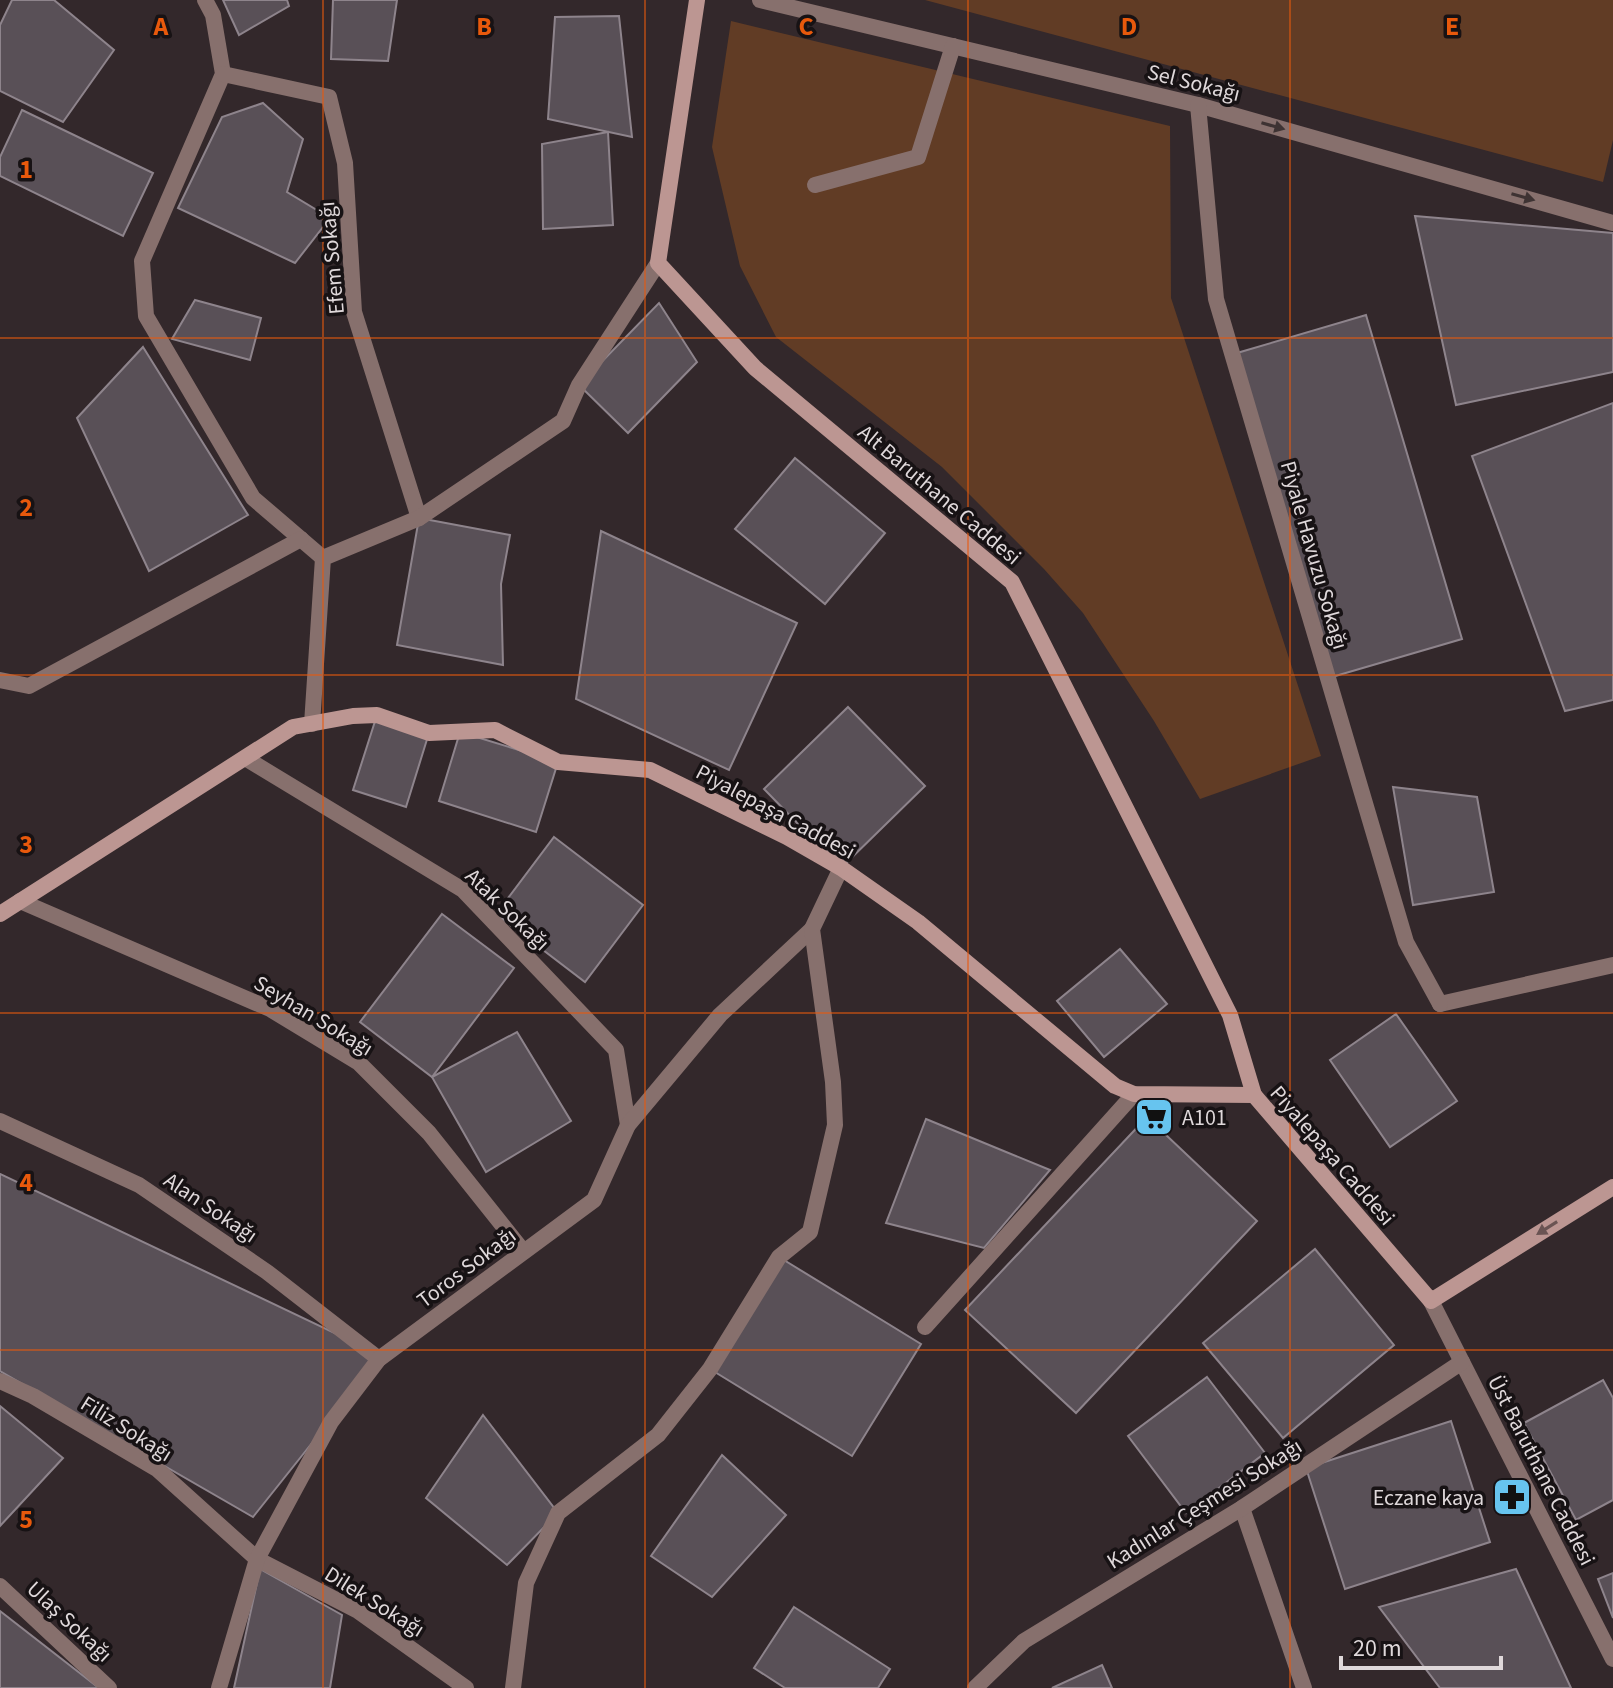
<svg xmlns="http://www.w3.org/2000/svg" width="1613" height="1688" viewBox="0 0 1613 1688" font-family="'Source Sans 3',sans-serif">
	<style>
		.green { fill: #613c25 }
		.building { fill: #595057; stroke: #8e848c; stroke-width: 2 }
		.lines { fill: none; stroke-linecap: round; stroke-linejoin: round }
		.lane { stroke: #87706d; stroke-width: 16 }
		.street { stroke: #87706d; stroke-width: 16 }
		.secondary { stroke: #bc9692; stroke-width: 16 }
		.oneway { fill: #3e3333 }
		.oneway2 { fill: #6a5453 }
		.grid { fill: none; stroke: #e8590c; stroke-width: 2; stroke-opacity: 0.55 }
		.labels { text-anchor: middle; stroke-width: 7; stroke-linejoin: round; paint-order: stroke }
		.street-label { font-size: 22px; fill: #dfd8da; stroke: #171214 }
		.poi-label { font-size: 22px; fill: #dfd8da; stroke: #171214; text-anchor: start }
		.grid-label { font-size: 26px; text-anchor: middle; font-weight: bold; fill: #e8590c; stroke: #171214; stroke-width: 7; stroke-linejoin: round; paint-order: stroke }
	</style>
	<rect width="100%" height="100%" fill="#33282b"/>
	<g class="green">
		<polygon points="925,0 1613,0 1613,140 1603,182"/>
		<polygon points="731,21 1170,126 1171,298 1321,756 1200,799 1154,721 1083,613 1044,569 942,467 776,337 740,266 712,147"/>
	</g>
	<g class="building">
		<polygon points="12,0 54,0 114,50 63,122 0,91 0,25"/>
		<polygon points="223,0 287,0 289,6 239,35"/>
		<polygon points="333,0 397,0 388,61 331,59"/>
		<polygon points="619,16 632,137 548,119 555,17"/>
		<polygon points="263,103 303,139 287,192 330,218 295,263 178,208 222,117"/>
		<polygon points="22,110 153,173 123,236 0,176 0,157"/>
		<polygon points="608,132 613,225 543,229 542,144"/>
		<polygon points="1415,216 1613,233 1613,372 1456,405"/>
		<polygon points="195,300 261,318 250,360 172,339"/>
		<polygon points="659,303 697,362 628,433 579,385"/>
		<polygon points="1366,315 1462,639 1332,677 1237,353"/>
		<polygon points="143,347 248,515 149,571 77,418"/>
		<polygon points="1613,403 1613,700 1565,711 1472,456"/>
		<polygon points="795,458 885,533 825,604 735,529"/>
		<polygon points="419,518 510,535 501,584 503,665 397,645"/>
		<polygon points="601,531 797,623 729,770 576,699"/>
		<polygon points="848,707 925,786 841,868 764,789"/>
		<polygon points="377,715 429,733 406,807 353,790"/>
		<polygon points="460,732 558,762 536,832 439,801"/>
		<polygon points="1393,787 1477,797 1494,892 1413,905"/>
		<polygon points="554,837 643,905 585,982 496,914"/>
		<polygon points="442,914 514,968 432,1077 360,1022"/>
		<polygon points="1120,949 1167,1004 1104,1057 1057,1001"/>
		<polygon points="1396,1014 1457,1101 1390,1147 1330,1060"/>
		<polygon points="517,1032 571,1121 486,1172 432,1077"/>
		<polygon points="1147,1117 1257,1221 1076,1413 965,1310"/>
		<polygon points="926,1119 1050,1170 984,1248 886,1223"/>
		<polygon points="0,1174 362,1346 379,1359 253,1517 0,1371"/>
		<polygon points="1315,1249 1394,1345 1283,1438 1203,1343"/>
		<polygon points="779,1257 921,1344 852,1456 710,1369"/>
		<polygon points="1207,1377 1265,1453 1186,1513 1128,1436"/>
		<polygon points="1603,1380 1613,1398 1613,1500 1576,1520 1524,1423"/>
		<polygon points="0,1406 63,1458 0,1526"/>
		<polygon points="483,1415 558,1513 507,1565 426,1498"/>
		<polygon points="1451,1421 1490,1542 1345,1589 1306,1468"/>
		<polygon points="722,1455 786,1515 712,1597 651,1556"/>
		<polygon points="260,1569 342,1615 330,1688 234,1688"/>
		<polygon points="1516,1569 1571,1688 1440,1688 1379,1607"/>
		<polygon points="1613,1573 1613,1618 1598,1579"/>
		<polygon points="794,1607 890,1669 878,1688 785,1688 754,1668"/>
		<polygon points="0,1611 99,1688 0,1688"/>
		<polygon points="1102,1665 1112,1688 1052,1688"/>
	</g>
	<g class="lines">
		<polyline class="lane" points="1440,1004 1613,965"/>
		<g class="street">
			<polyline points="205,0 213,15 223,74 142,261 146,316 253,498 323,558"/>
			<polyline points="760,0 1198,105 1613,223"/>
			<polyline points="223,74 329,97 345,163 354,312 419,518"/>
			<polyline points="1198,105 1216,299 1406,942 1440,1004"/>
			<polyline points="815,185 918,157 953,46"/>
			<polyline points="0,680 29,686 301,539"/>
			<polyline points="312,724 323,558 419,518 563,421 579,385 658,263"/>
			<polyline points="245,758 463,890 616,1050 628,1125"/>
			<polyline points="20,901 270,1009 359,1063 429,1133 523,1251"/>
			<polyline points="0,1121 139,1185 267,1272 379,1359"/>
			<polyline points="1431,1301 1613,1659"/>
			<polyline points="925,1327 1134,1094"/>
			<polyline points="0,1381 33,1396 157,1469 257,1559 358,1611 466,1688"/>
			<polyline points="1242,1508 1304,1688"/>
			<polyline points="0,1586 109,1688"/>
			<polyline points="219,1688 257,1559 331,1422 379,1359 594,1200 628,1125 720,1015 812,929"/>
			<polyline points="513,1688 526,1583 558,1513 658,1435 710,1369 779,1257 810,1232 835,1125 833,1082 812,929 841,868"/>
			<polyline points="975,1688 1024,1641 1242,1508 1462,1362"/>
		</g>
		<g class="secondary">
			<polyline points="697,0 658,263 755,368 1012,582 1230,1015 1254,1095"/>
			<polyline points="0,914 293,727 353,716 377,715 429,733 495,730 558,762 650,770 787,837 841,868 918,922 1115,1086 1134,1094 1254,1095 1431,1301 1613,1187"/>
		</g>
	</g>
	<defs><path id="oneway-solid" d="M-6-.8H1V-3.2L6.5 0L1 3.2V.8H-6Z" transform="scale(2)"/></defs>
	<g class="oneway">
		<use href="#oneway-solid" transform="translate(1273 126) rotate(16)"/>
		<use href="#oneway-solid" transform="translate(1523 197) rotate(16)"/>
	</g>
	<use class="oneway2" href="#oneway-solid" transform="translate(1547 1228) rotate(148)"/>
	<path class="grid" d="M 323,0 L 323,1688M 645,0 L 645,1688M 968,0 L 968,1688M 1290,0 L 1290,1688M 0,338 L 1613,338M 0,675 L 1613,675M 0,1013 L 1613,1013M 0,1350 L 1613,1350"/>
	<defs>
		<g id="supermarket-square" transform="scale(2)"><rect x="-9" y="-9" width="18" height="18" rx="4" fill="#67c4ef" stroke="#171214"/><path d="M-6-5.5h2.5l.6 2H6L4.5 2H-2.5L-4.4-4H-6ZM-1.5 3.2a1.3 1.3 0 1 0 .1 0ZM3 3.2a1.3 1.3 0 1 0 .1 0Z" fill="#111"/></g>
		<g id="pharmacy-square" transform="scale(2)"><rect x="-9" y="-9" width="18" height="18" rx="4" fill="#67c4ef" stroke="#171214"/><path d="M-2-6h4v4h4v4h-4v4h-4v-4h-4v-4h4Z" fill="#111"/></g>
	</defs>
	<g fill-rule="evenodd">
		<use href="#supermarket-square" x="1154" y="1117"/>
		<use href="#pharmacy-square" x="1512" y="1497"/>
	</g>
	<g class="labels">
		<g class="street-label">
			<text transform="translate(1194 82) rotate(14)" y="8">Sel Sokağı</text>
			<text transform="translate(331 258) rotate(-95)" y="8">Efem Sokağı</text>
			<text transform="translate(940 494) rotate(40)" y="8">Alt Baruthane Caddesi</text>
			<text transform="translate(1315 555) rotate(74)" y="8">Piyale Havuzu Sokağı</text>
			<text transform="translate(776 811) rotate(28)" y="8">Piyalepaşa Caddesi</text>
			<text transform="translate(508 909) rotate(44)" y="8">Atak Sokağı</text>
			<text transform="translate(314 1015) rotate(31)" y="8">Seyhan Sokağı</text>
			<text transform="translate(1333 1155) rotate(49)" y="8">Piyalepaşa Caddesi</text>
			<text transform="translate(211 1207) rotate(34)" y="8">Alan Sokağı</text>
			<text transform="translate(466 1267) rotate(-37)" y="8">Toros Sokağı</text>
			<text transform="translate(127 1428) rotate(32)" y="8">Filiz Sokağı</text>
			<text transform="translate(1542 1470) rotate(63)" y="8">Üst Baruthane Caddesi</text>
			<text transform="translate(1204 1503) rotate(-32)" y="8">Kadınlar Çeşmesi Sokağı</text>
			<text transform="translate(375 1601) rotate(32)" y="8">Dilek Sokağı</text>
			<text transform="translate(70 1621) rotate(43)" y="8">Ulaş Sokağı</text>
		</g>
		<g class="poi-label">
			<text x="1182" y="1125">A101</text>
			<text x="1484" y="1505" text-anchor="end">Eczane kaya</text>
		</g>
	</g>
	<g class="grid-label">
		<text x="161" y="35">A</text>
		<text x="484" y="35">B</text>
		<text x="806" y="35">C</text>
		<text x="1129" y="35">D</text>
		<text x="1452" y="35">E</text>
		<text x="26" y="178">1</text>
		<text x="26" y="516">2</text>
		<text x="26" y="853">3</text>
		<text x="26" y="1191">4</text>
		<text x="26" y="1528">5</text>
	</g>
	<path d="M1341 1656v12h160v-12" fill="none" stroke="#dfd8da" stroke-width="4"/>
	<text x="1353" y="1656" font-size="24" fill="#dfd8da" stroke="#171214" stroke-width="6" paint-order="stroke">20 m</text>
</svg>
